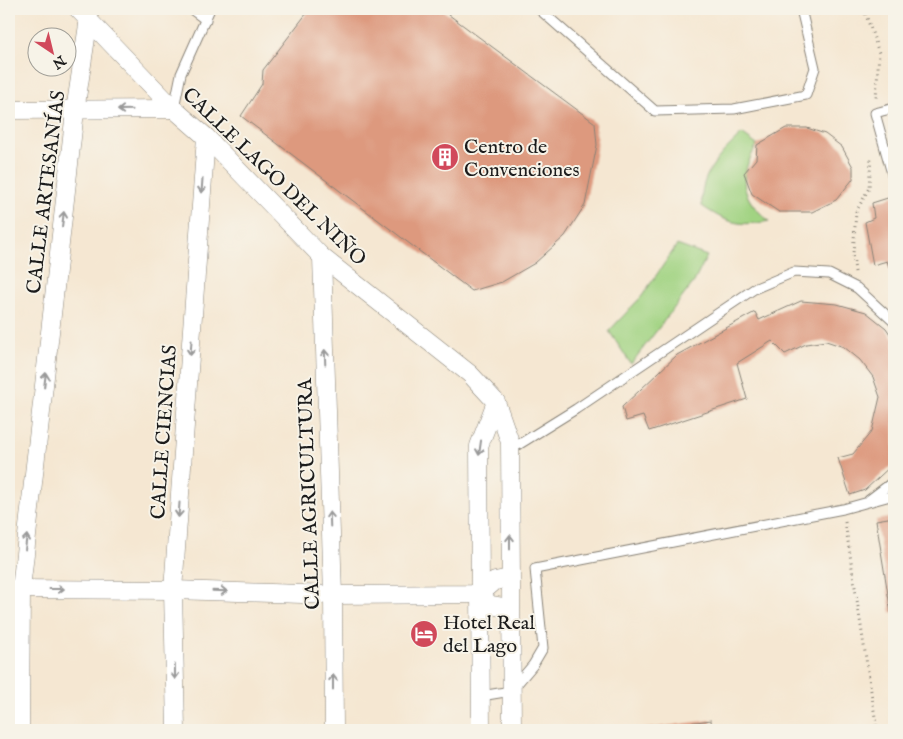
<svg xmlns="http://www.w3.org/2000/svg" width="903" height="739" viewBox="0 0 903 739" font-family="'IM FELL English',serif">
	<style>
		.green { fill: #a1d382; stroke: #5e784f }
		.building { fill: #dd997e }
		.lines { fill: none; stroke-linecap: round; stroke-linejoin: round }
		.service-casing { stroke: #888277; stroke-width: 11 }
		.minor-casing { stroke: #888277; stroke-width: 19 }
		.path { stroke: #888277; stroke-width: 3; stroke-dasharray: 1 4; stroke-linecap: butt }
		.service { stroke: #fff; stroke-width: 9 }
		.minor { stroke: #fff; stroke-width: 18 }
		.oneway { stroke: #999 }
		.labels { text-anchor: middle; stroke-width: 4; stroke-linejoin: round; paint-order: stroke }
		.poi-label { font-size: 20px; fill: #1c1c1c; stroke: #f7f3e8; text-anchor: start }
		.street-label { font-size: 20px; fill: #1c1c1c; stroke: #f7f3e8 }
	</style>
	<rect width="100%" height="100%" fill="#f7f3e8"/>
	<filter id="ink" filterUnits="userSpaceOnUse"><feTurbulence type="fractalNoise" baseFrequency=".02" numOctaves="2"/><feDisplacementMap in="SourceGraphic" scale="10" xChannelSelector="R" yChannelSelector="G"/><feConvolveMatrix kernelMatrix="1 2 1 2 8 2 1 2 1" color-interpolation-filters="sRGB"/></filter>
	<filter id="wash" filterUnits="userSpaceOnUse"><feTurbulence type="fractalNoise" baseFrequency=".0096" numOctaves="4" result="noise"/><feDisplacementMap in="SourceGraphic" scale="20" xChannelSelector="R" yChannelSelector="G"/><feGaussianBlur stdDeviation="1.12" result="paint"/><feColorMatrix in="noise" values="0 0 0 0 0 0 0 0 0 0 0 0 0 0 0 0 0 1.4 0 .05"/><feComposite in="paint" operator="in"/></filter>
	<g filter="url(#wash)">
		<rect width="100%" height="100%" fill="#f5e7d2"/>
		<g class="green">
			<path d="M 742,134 L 757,145 C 738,178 739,196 769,221 C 739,227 727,223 702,206 C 698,176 721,153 742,134 Z"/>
			<polygon points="677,245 707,256 694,282 631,364 609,331 642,296"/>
		</g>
		<g id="blocks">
			<g class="building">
				<polygon points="310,9 441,9 595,123 597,145 585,205 565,236 535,263 502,282 472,291 241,116 262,84 263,70"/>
				<polygon points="786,128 807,128 825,134 842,147 853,167 853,179 836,200 812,212 779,212 752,194 744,173 756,159 757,145"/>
				<polygon points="894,196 894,282 887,261 873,265 865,222 874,218 872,203"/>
				<polygon points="801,301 837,304 866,312 886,328 894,340 894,463 865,490 850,495 838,458 853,454 872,431 880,397 873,377 860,360 844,347 826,341 806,344 785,354 772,341 737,363 747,399 649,431 643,416 626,421 622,407 677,355 755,312 759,320"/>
				<polygon points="894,517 894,612 891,613 876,520"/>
				<polygon points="711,720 712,730 643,730 643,729"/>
			</g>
		</g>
	</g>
	<g filter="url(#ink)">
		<use href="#blocks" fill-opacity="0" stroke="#888277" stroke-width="1"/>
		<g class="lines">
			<g class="service-casing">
				<g id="service">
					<polyline points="191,9 206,20"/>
					<polyline points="539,9 655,111 734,109 806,95 815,68 801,9"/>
					<polyline points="174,108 181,74 210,9"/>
					<polyline points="894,108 875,113 894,181"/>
					<polyline points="510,450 576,409 754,289 794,272 829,274 857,288 894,322"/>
					<polyline points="869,500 894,481"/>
					<polyline points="481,696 511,691 533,665 543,648 535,569 843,509 894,495"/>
				</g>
			</g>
			<g class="minor-casing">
				<g id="minor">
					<polyline points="78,9 174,109 206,137 322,257 470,374 496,402 510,442 512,730"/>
					<polyline points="9,110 174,109"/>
					<polyline points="322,257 333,595 334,730"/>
					<polyline points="9,589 173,590 333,595 480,594 495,581 510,578"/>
					<polyline points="480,594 490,605 510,608"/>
					<polyline points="20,730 21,589 75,111 89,18"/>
					<polyline points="176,730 173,590 206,137"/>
					<polyline points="481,730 479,446 496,402"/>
				</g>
			</g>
			<g class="path">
				<polyline points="864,9 879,53 876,98"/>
				<polyline points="855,272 853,254 856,212 869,188 871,157"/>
				<polyline points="845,522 877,730"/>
			</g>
			<use href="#service" class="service"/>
			<use href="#minor" class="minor"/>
		</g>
		<defs><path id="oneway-shaft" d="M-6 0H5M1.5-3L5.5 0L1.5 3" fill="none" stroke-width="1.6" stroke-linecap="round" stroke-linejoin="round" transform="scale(1.25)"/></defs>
		<g class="oneway">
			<use href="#oneway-shaft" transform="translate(125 110) rotate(179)"/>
			<use href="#oneway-shaft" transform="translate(202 186) rotate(94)"/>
			<use href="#oneway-shaft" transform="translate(63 219) rotate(-83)"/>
			<use href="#oneway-shaft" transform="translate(191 348) rotate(94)"/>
			<use href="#oneway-shaft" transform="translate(325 357) rotate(-92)"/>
			<use href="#oneway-shaft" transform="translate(45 380) rotate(-83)"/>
			<use href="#oneway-shaft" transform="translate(480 448) rotate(98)"/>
			<use href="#oneway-shaft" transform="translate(179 510) rotate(94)"/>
			<use href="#oneway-shaft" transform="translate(330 519) rotate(-92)"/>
			<use href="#oneway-shaft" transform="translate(26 542) rotate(-83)"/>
			<use href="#oneway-shaft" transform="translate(510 542) rotate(-90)"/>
			<use href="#oneway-shaft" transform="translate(57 589)"/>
			<use href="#oneway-shaft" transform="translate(220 591) rotate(2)"/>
			<use href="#oneway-shaft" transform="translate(175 672) rotate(89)"/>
			<use href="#oneway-shaft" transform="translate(333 682) rotate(-90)"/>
		</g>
	</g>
	<defs>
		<g id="building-disc" transform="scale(1.4375)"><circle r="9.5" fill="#d1495b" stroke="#f7f3e8"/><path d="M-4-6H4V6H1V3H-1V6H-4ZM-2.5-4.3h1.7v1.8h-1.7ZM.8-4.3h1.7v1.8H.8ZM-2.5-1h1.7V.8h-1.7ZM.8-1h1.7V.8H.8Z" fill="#fff"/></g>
		<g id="hotel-disc" transform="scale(1.4375)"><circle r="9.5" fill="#d1495b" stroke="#f7f3e8"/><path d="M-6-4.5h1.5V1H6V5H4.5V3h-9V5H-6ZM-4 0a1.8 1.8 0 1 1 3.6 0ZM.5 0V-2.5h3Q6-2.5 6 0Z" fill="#fff"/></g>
	</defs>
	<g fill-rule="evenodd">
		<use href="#building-disc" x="445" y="157"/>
		<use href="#hotel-disc" x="424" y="634"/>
	</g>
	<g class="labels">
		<g class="poi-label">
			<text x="464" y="153">Centro de<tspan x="464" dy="23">Convenciones</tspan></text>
			<text x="443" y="629">Hotel Real<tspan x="443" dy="23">del Lago</tspan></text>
		</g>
		<g class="street-label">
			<text transform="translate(275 176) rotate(44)" y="7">CALLE LAGO DEL NIÑO</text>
			<text transform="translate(45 192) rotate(-83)" y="7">CALLE ARTESANÍAS</text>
			<text transform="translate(163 432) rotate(-86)" y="7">CALLE CIENCIAS</text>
			<text transform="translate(308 494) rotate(-92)" y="7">CALLE AGRICULTURA</text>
		</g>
	</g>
	<rect width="903" height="739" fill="none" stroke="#f7f3e8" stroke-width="30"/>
	<g transform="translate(52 52) rotate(145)"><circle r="24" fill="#f7f3e8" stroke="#9f9d96"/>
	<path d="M0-4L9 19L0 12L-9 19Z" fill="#d1495b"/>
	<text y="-8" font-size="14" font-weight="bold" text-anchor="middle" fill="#1c1c1c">N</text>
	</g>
</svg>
